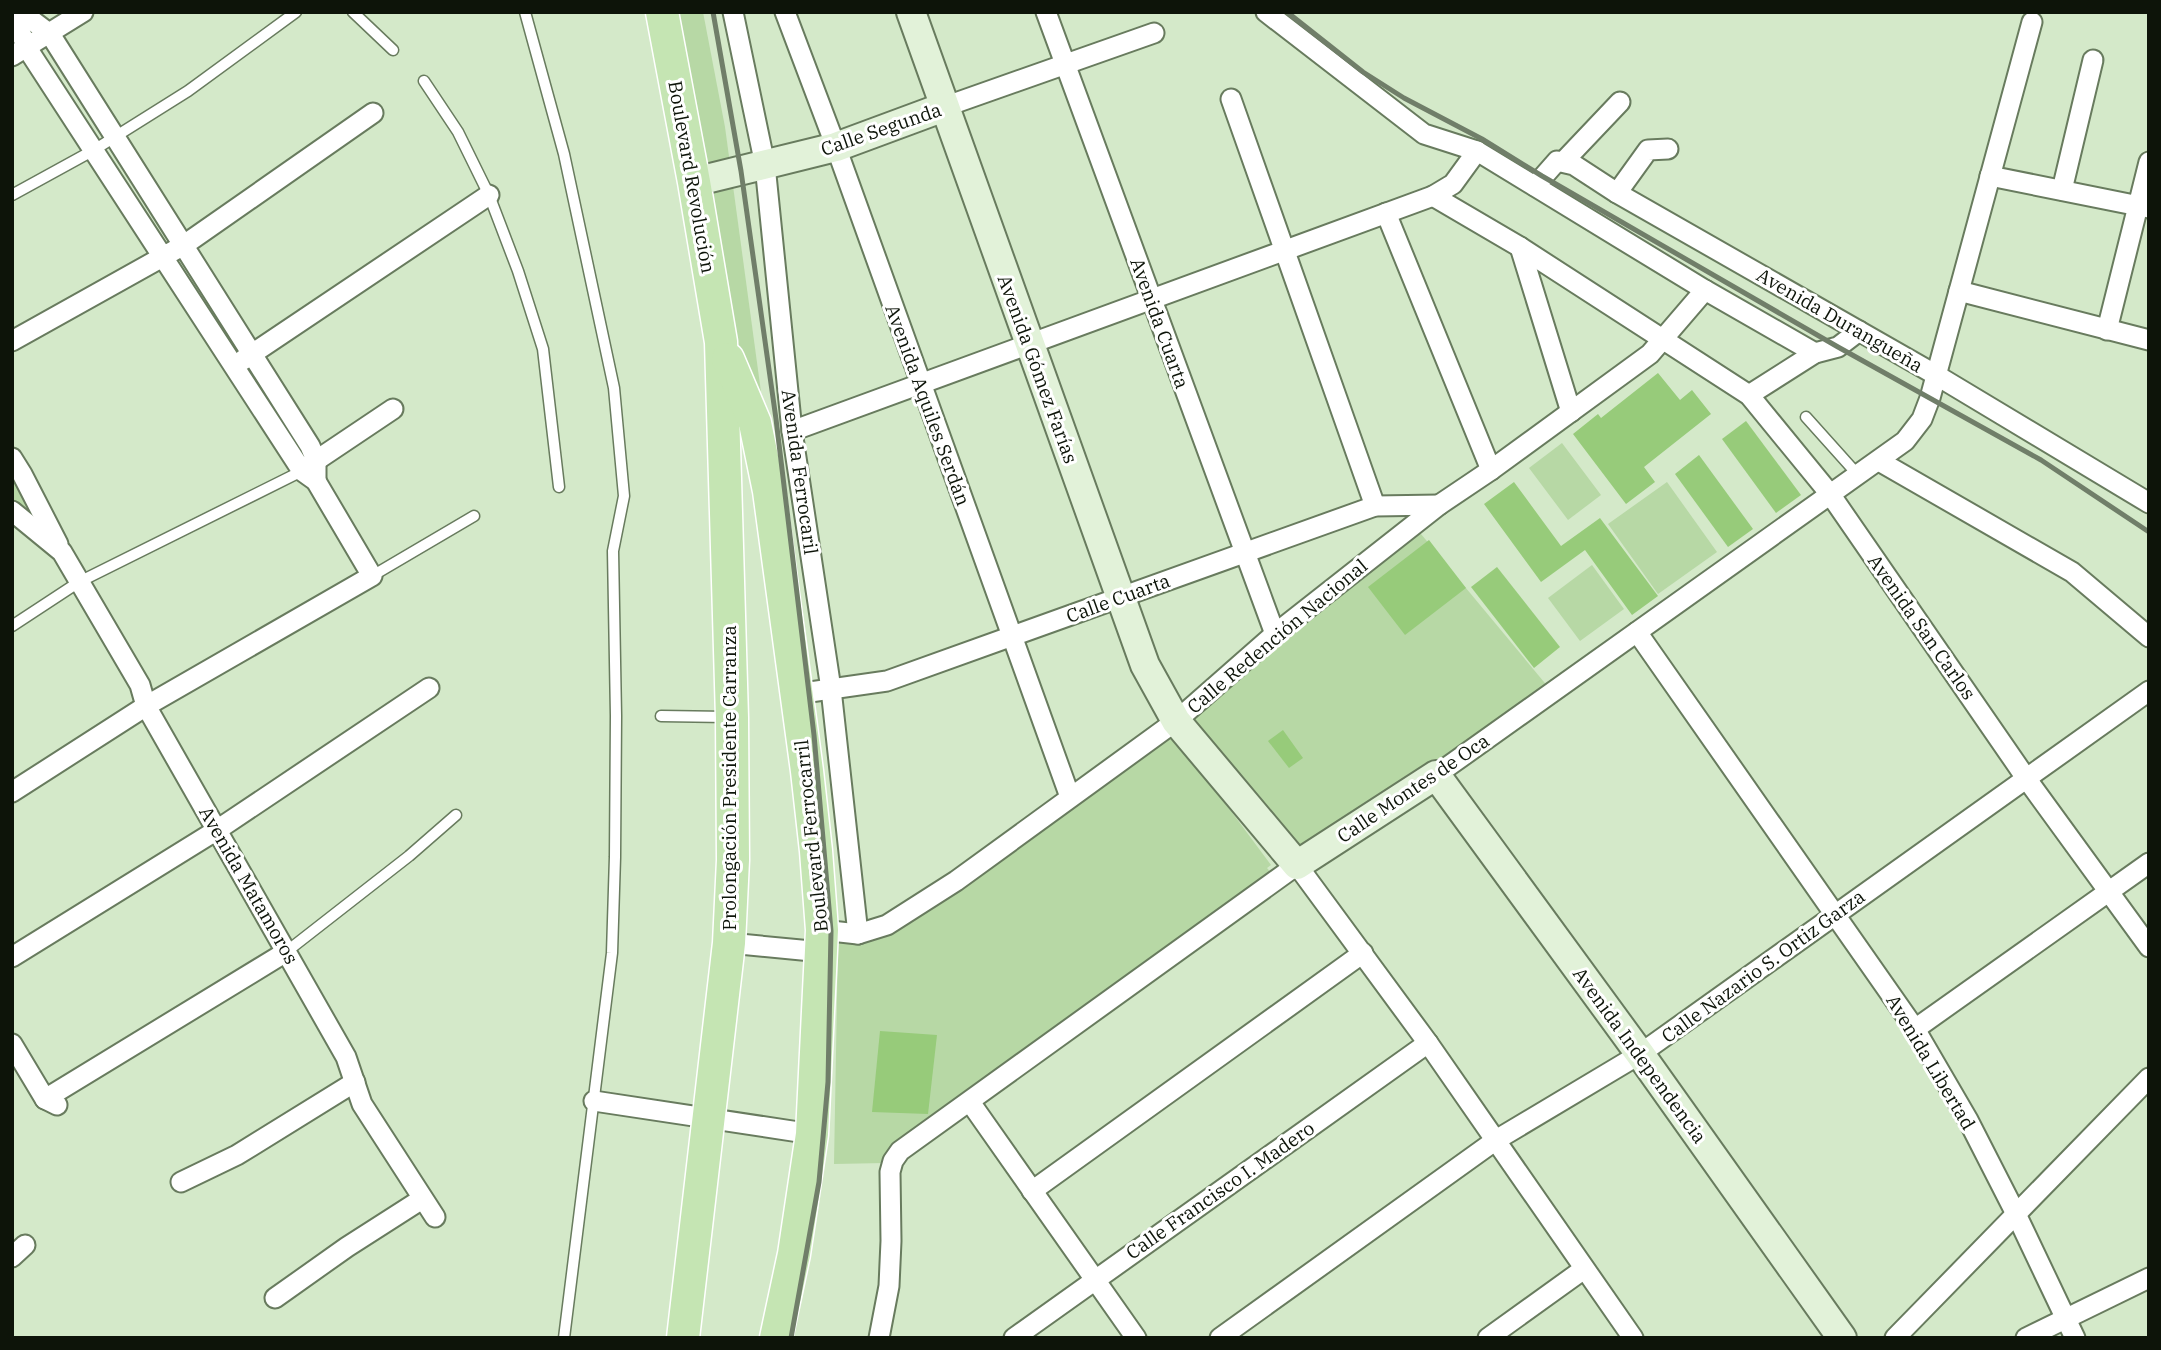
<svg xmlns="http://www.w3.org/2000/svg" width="2161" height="1350" viewBox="0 0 2161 1350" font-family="'IBM Plex Serif',serif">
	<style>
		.green { fill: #b7d8a5 }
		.building { fill: #97cb7a }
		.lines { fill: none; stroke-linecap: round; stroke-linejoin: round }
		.lane-casing { stroke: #687b5e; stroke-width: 13 }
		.street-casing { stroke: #687b5e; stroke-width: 23 }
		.secondary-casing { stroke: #687b5e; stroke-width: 32 }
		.primary-casing { stroke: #fff; stroke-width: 35 }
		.lane { stroke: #fff; stroke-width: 10 }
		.street { stroke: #fff; stroke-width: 19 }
		.secondary { stroke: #e2f2d9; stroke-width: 28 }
		.primary { stroke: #c5e5b3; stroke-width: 32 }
		.rail { stroke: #707e69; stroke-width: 5 }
		.labels { text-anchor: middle; stroke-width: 6; stroke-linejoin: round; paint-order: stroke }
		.street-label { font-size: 19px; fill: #0d1409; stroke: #fff }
	</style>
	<rect width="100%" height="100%" fill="#d4e9c9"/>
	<g class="green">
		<polygon points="669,12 703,12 725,127 761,392 729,342"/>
		<polygon points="1562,443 1601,495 1568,520 1529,468"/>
		<polygon points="12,463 44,531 12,507"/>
		<polygon points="1667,482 1717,552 1658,594 1608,524"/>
		<polygon points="1416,528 1549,688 1297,860 1181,720"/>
		<polygon points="1592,565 1624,609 1580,641 1548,598"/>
		<polygon points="1167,725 1271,865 1267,868 1273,875 885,1163 834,1164 838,941 879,936"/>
	</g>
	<g class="building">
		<polygon points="1658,373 1680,400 1692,390 1711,414 1644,467 1655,482 1626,504 1573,434 1598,414 1601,418"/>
		<polygon points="1746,421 1801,495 1776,513 1722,439"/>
		<polygon points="1699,455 1753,529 1728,547 1675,474"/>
		<polygon points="1514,482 1561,546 1600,518 1658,596 1632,615 1585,550 1541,582 1484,504"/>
		<polygon points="1429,540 1466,588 1405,635 1368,587"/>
		<polygon points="1497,567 1560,647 1534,668 1471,587"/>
		<polygon points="1283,730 1303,758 1289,768 1268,741"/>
		<polygon points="880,1031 937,1035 928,1114 872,1112"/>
	</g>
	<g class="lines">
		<g class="lane-casing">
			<g id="lane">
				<polyline points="353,12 393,50"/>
				<polyline points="525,12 564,154 614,388 624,496 613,551 616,716 615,857 612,953 564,1338"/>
				<polyline points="424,81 458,132 489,195 518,271 543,349 559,487"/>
				<polyline points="12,195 94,150 188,91 296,12"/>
				<polyline points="1806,417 1858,475"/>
				<polyline points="372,576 474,516"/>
				<polyline points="12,626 79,582 302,471"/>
				<polyline points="661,716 727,717"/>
				<polyline points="286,952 409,856 456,815"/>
			</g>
		</g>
		<g class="street-casing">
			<g id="street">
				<polyline points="21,12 50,34 310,446 316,460 316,481"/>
				<polyline points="733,12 765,165 792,431 831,689 858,934"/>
				<polyline points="785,12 836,147 1070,797"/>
				<polyline points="1046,12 1275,634"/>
				<polyline points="1266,12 1424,134 1477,151 1705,290 1815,353"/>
				<polyline points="12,56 83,12"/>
				<polyline points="1231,99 1375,506"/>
				<polyline points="944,107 1154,33"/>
				<polyline points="1564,161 1620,102"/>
				<polyline points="1990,176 2149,208"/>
				<polyline points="1535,186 1557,161 1574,165 1617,193 1936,375 2149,503"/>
				<polyline points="2062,190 2093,60"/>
				<polyline points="1617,193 1648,150 1668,149"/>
				<polyline points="1433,196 1520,247 1749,395 1830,494 2026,778 2149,947"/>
				<polyline points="1386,213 1491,470"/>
				<polyline points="1520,247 1571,412"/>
				<polyline points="1959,291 2149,340"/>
				<polyline points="2107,330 2149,162"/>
				<polyline points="12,341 184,245 373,113"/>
				<polyline points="243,360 489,195"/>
				<polyline points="1749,395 1815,353 1838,347 1859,331"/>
				<polyline points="792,431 1433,196 1453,184 1477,151"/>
				<polyline points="12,458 22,474 58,544"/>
				<polyline points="1879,461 2072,572 2149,637"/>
				<polyline points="308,466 393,409"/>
				<polyline points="12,511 62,552 140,685 146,706 346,1057 362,1104 435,1217"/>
				<polyline points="1637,632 1915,1029 1968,1120 2016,1214 2075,1338"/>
				<polyline points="796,694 887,681 1375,506 1439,505"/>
				<polyline points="1436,775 1905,441 1922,419 1930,398 2032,22"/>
				<polyline points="12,792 146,706 372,576 316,481 302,471 27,48 12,12"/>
				<polyline points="822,930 858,934 887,925 956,881 1176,721 1275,634 1439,505 1491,470 1650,354 1705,290"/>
				<polyline points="729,943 822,952"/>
				<polyline points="12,957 217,830 429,688"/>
				<polyline points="1915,1029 2149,863"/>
				<polyline points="12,1044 45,1099 57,1105"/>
				<polyline points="45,1099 286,952"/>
				<polyline points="594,1101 812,1134"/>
				<polyline points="970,1102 1136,1338"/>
				<polyline points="181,1182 237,1155 355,1082"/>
				<polyline points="1032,1191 1363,953"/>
				<polyline points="12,1257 25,1245"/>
				<polyline points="275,1298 347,1247 422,1199"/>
				<polyline points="879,1338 889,1286 891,1241 890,1172 893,1161 900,1151 1297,865 1428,1043 1633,1338"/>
				<polyline points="1014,1338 1428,1043"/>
				<polyline points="1220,1338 1496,1140 1640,1054 2149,691"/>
				<polyline points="1488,1338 1584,1269"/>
				<polyline points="1895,1338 2149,1078"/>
				<polyline points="2026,1338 2149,1278"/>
			</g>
		</g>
		<g class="secondary-casing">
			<g id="secondary">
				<polyline points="911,12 1145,665 1176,721 1297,865 1436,775 1640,1054 1842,1338"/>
				<polyline points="694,182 836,147 944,107"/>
			</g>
		</g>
		<g class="primary-casing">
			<g id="primary">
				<polyline points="662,12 694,182 721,342 732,718 733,860 729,943 683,1338"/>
				<polyline points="728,359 755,423 769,491 807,771 816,851 822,930 812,1134 794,1254 776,1338"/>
			</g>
		</g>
		<use href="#lane" class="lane"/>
		<use href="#street" class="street"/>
		<use href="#secondary" class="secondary"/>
		<use href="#primary" class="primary"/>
		<g class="rail">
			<polyline points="713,12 741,171 776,419 814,735 831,931 828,1082 819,1182 791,1338"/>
			<polyline points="1287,12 1363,72 1404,98 1482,139 1542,176 1838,347 2041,460 2149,532"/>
		</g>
	</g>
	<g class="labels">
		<g class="street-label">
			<text transform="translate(881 129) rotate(-19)" y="7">Calle Segunda</text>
			<text transform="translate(692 177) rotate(80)" y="7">Boulevard Revolución</text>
			<text transform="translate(1840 320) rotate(30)" y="7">Avenida Durangueña</text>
			<text transform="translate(1160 323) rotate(70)" y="7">Avenida Cuarta</text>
			<text transform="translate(1038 369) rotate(70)" y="7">Avenida Gómez Farías</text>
			<text transform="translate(928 405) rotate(70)" y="7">Avenida Aquiles Serdán</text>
			<text transform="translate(800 472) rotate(82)" y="7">Avenida Ferrocaril</text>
			<text transform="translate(1118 598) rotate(-20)" y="7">Calle Cuarta</text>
			<text transform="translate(1922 627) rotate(55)" y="7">Avenida San Carlos</text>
			<text transform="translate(1277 636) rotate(-40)" y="7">Calle Redención Nacional</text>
			<text transform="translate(729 778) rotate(-90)" y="7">Prolongación Presidente Carranza</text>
			<text transform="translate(1413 788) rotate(-34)" y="7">Calle Montes de Oca</text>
			<text transform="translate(811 836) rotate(-96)" y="7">Boulevard Ferrocarril</text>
			<text transform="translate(249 885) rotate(60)" y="7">Avenida Matamoros</text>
			<text transform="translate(1763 966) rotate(-36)" y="7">Calle Nazario S. Ortiz Garza</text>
			<text transform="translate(1640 1055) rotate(54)" y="7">Avenida Independencia</text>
			<text transform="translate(1931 1062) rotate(59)" y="7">Avenida Libertad</text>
			<text transform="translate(1220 1190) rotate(-35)" y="7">Calle Francisco I. Madero</text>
		</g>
	</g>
	<rect width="2161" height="1350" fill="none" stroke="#0d1409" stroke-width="28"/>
</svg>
